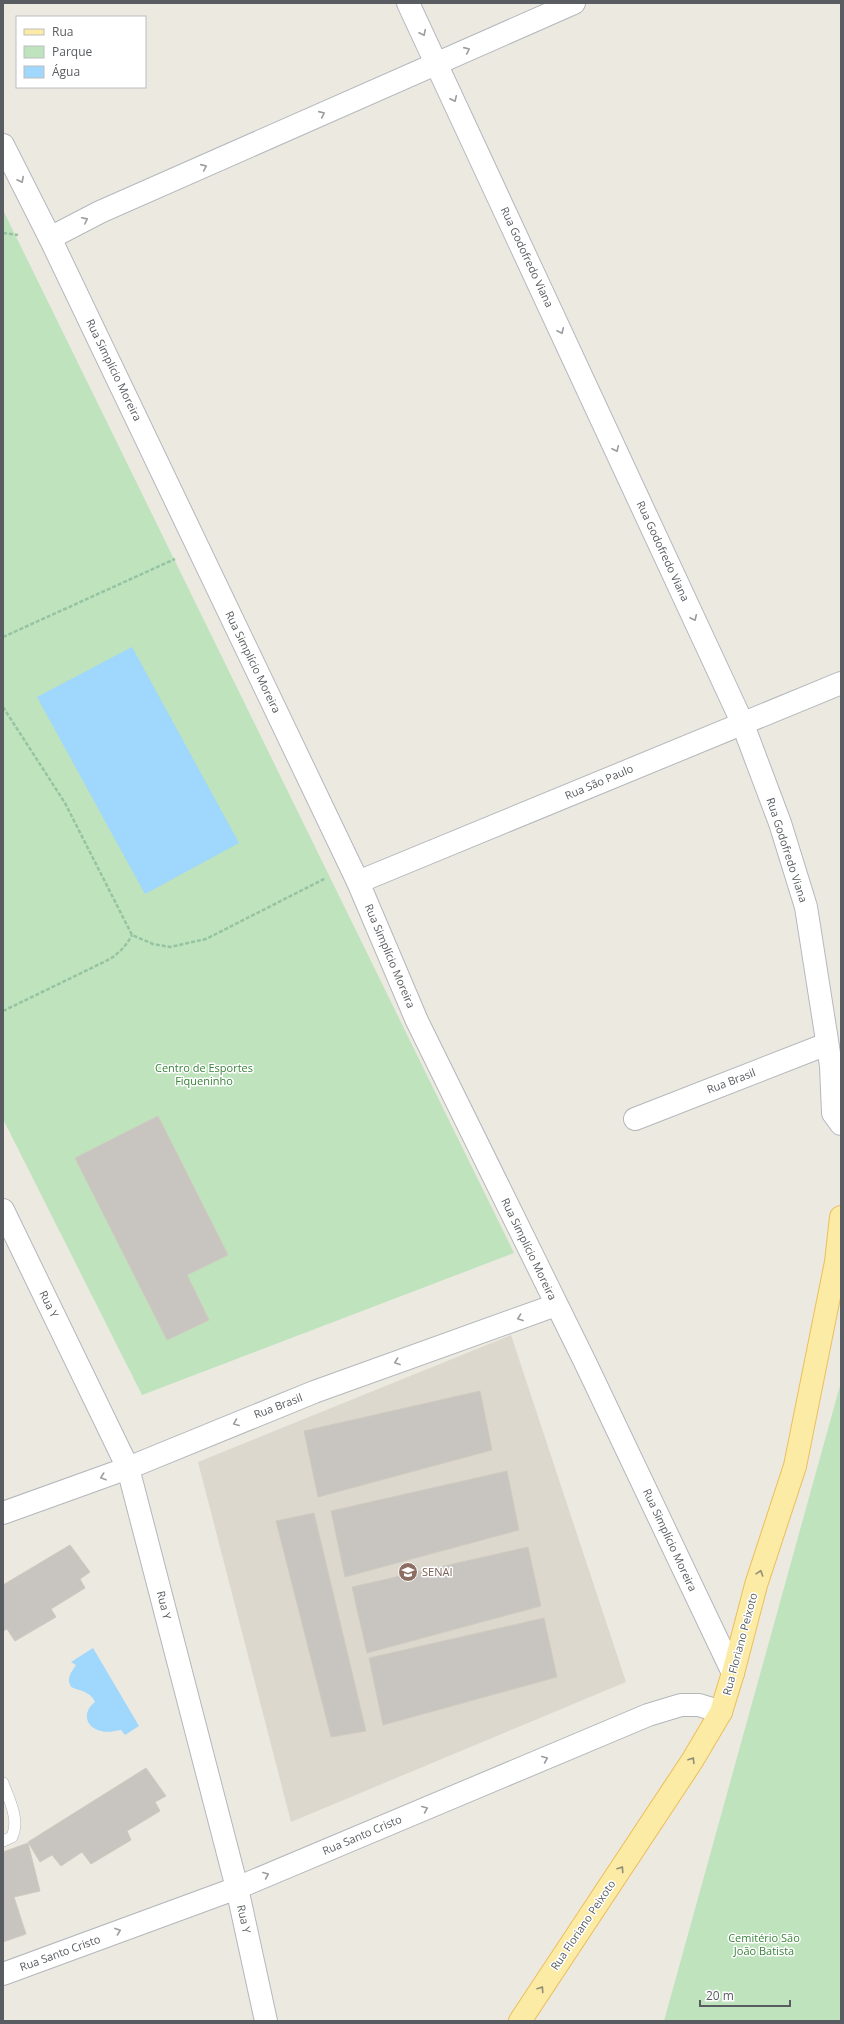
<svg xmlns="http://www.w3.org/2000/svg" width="844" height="2024" viewBox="0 0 844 2024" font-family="'Open Sans',sans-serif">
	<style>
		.education { fill: #dcd8ce }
		.green { fill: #bee3bd }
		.water { fill: #a0d7fc }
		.building { fill: #c8c5c0; stroke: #d0cabf }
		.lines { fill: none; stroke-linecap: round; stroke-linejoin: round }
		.lane-casing { stroke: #b3b7bb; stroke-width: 12 }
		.street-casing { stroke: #b3b7bb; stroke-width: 24 }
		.secondary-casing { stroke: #b4b8bd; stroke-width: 24 }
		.primary-casing { stroke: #ecbe59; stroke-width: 24 }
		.path { stroke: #96c3a2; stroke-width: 2.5; stroke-dasharray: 4 2; stroke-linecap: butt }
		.lane { stroke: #fff; stroke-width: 11 }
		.street { stroke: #fff; stroke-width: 22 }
		.secondary { stroke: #fff; stroke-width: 22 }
		.primary { stroke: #fceba5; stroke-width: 22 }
		.oneway { stroke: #9b9ea0 }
		.oneway2 { stroke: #928f79 }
		.labels { text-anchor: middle; stroke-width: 3; stroke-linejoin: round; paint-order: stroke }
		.street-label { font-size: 11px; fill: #595d61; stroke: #fff }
		.park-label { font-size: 11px; fill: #378238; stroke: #fff }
		.education-label { font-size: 11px; fill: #785e54; stroke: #fff; text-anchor: start }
	</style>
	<rect width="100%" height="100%" fill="#ece9e0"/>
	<polygon class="education" points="511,1335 626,1682 291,1822 198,1462"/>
	<g class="green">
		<polygon points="3,210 514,1253 142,1395 3,1119"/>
		<polygon points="841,1382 841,2021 664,2021"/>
	</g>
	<g class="water">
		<polygon points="132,647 239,843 145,894 37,697"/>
		<path d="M 93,1648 L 139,1726 L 125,1735 L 121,1730 C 114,1731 107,1733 101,1731 C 85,1727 82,1712 95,1702 C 91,1692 81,1691 71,1687 C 66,1678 71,1673 76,1665 L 71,1662 Z"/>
	</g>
	<g class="building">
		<polygon points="158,1116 228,1255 187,1275 209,1320 167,1340 75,1158"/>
		<polygon points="480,1391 492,1450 318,1497 304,1431"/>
		<polygon points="507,1471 519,1530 345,1577 331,1511"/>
		<polygon points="314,1513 366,1731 331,1737 276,1521"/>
		<polygon points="70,1545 90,1572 80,1579 85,1588 51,1609 56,1617 15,1641 7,1629 3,1631 3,1585"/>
		<polygon points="528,1547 541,1606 367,1653 352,1587"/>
		<polygon points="544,1618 557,1677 383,1725 369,1658"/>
		<polygon points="146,1768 166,1796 155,1802 160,1811 127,1831 131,1840 91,1864 82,1852 61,1866 52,1855 40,1862 28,1842"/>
		<polygon points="28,1843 40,1891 14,1897 26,1934 3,1942 3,1852"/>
	</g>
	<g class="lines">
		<g class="lane-casing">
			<path id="lane" d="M 3,1783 C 9,1800 20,1819 12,1837 L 3,1841"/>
		</g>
		<g class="street-casing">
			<g id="street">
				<polyline points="50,238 358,882 417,1021 585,1362 733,1673"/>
				<polyline points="358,882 841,683"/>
				<polyline points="635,1119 827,1044"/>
				<polyline points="3,1210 128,1468 237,1888 266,2021"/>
				<polyline points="3,1513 128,1468 314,1392 556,1305"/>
				<polyline points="3,1974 237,1888 648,1715 681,1705 699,1705 721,1712"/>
			</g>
		</g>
		<g class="secondary-casing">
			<g id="secondary">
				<polyline points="408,3 742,722 780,823 806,907 831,1066 833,1113 841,1124"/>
				<polyline points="3,145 50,238 100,212 574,3"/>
			</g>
		</g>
		<g class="primary-casing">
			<polyline id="primary" points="520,2021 692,1761 721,1712 733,1673 756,1585 795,1466 836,1262 841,1217"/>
		</g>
		<g class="path">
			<polyline points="3,233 18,235"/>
			<polyline points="3,637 175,559"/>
			<polyline points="3,707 65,803 132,935 153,944 170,947 206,939 326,878"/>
			<path d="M 3,1011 L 110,959 C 120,952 126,946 132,935"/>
		</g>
		<use href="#lane" class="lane"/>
		<use href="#street" class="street"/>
		<use href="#secondary" class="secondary"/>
		<use href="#primary" class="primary"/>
	</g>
	<defs><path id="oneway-chevron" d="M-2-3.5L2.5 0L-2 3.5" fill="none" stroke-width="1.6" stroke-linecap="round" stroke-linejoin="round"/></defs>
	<g class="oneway">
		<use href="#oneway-chevron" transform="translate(423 33) rotate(64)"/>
		<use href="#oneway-chevron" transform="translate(467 50) rotate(-24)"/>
		<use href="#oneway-chevron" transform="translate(454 99) rotate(65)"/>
		<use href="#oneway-chevron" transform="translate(322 114) rotate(-24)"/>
		<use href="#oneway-chevron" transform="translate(204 167) rotate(-24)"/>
		<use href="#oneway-chevron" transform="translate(21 180) rotate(63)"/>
		<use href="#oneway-chevron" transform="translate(85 220) rotate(-27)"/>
		<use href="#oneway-chevron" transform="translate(561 331) rotate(65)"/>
		<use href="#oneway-chevron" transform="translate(616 449) rotate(65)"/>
		<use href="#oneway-chevron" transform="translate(694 618) rotate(65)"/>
		<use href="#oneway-chevron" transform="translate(520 1318) rotate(160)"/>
		<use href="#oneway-chevron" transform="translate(397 1362) rotate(160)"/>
		<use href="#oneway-chevron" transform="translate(236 1423) rotate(158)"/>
		<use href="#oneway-chevron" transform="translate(103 1477) rotate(161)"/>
		<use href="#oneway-chevron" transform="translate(545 1759) rotate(-23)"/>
		<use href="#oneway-chevron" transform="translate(425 1809) rotate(-23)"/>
		<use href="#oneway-chevron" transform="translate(266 1875) rotate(-23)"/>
		<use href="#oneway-chevron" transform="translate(118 1931) rotate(-20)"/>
	</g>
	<g class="oneway2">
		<use href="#oneway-chevron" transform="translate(760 1573) rotate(-72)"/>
		<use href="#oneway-chevron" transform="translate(692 1760) rotate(-58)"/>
		<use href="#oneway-chevron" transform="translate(621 1869) rotate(-56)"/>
		<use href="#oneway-chevron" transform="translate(541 1989) rotate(-56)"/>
	</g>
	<defs>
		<g id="university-disc" transform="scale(1)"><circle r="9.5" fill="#8d6e63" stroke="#fff"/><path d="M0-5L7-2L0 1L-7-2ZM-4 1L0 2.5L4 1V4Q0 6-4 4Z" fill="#fff"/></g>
	</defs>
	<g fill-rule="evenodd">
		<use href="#university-disc" x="408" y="1572"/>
	</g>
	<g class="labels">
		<g class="street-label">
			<text transform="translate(527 257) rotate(65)" y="4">Rua Godofredo Viana</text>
			<text transform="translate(114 370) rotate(64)" y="4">Rua Simplício Moreira</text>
			<text transform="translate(663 551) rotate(65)" y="4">Rua Godofredo Viana</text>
			<text transform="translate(253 662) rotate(64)" y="4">Rua Simplício Moreira</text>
			<text transform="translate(599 782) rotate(-23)" y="4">Rua São Paulo</text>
			<text transform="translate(787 850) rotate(72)" y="4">Rua Godofredo Viana</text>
			<text transform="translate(390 956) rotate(67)" y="4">Rua Simplício Moreira</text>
			<text transform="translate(731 1081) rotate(-21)" y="4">Rua Brasil</text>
			<text transform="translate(529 1249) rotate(64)" y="4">Rua Simplício Moreira</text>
			<text transform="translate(49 1304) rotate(64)" y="4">Rua Y</text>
			<text transform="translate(278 1406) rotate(-21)" y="4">Rua Brasil</text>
			<text transform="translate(670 1540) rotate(65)" y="4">Rua Simplício Moreira</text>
			<text transform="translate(164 1605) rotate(76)" y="4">Rua Y</text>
			<text transform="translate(740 1644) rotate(-75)" y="4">Rua Floriano Peixoto</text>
			<text transform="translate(362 1835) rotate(-23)" y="4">Rua Santo Cristo</text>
			<text transform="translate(244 1919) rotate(78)" y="4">Rua Y</text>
			<text transform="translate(583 1925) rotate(-56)" y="4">Rua Floriano Peixoto</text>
			<text transform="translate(60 1953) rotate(-20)" y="4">Rua Santo Cristo</text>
		</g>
		<g class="park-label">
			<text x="204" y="1072">Centro de Esportes<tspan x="204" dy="13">Fiqueninho</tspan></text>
			<text x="764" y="1942">Cemitério São<tspan x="764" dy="13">João Batista</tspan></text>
		</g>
		<g class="education-label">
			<text x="422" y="1576">SENAI</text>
		</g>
	</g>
	<rect width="844" height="2024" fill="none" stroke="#595d61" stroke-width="8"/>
	<rect x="16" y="16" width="130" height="72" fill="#ffffff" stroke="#bdbec0"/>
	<rect x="24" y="29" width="20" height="6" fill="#fceba5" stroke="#bdbec0"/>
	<text x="52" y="36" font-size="12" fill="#595d61">Rua</text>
	<rect x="24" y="46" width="20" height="12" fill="#bee3bd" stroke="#bdbec0"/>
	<text x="52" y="56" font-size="12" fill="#595d61">Parque</text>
	<rect x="24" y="66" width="20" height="12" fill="#a0d7fc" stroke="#bdbec0"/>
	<text x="52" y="76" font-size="12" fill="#595d61">Água</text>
	<path d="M700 2000v6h90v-6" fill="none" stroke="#595d61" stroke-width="2"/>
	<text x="706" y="2000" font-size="12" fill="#595d61" stroke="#ffffff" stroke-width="3" paint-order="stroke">20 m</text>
</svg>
